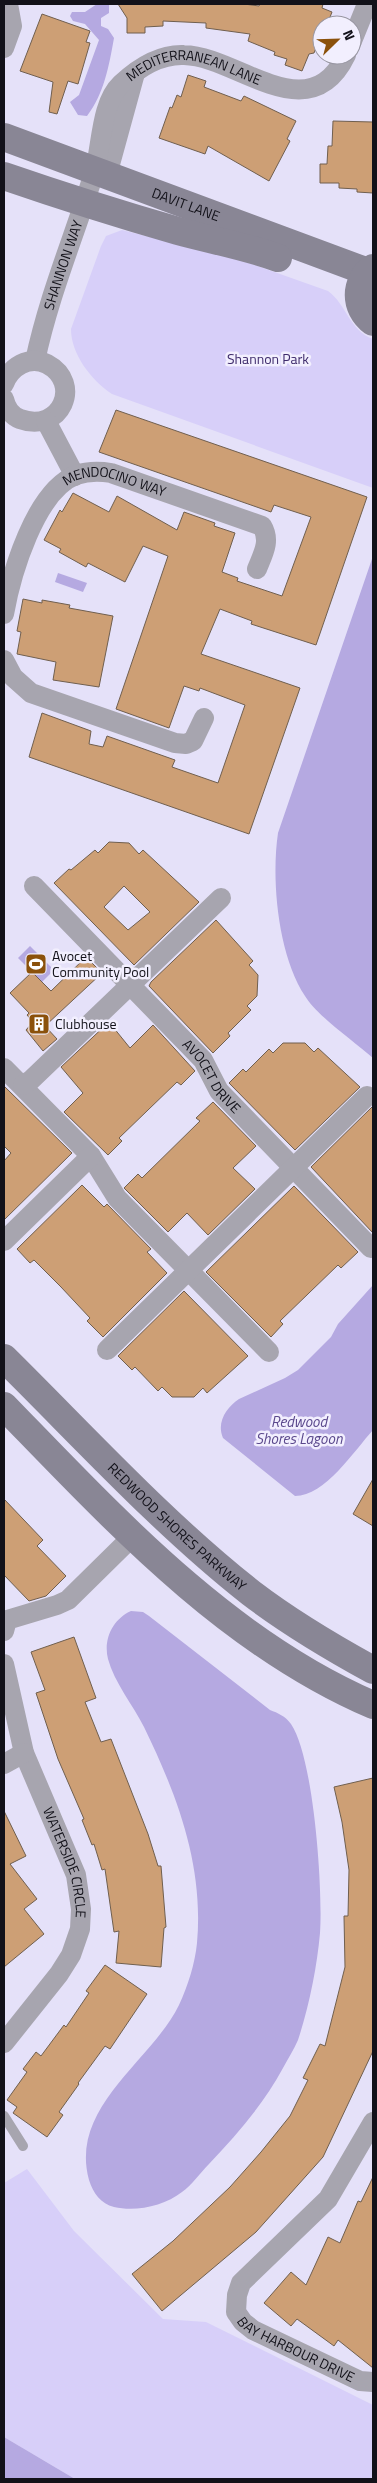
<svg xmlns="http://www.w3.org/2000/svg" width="377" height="2483" viewBox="0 0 377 2483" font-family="'Titillium Web',sans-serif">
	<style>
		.green { fill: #d7cff9 }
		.water { fill: #b5a9e1 }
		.building { fill: #cd9f75; stroke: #705f4f; fill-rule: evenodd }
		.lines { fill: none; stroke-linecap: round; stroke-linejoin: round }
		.lane { stroke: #a7a5af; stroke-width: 10 }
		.street { stroke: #a7a5af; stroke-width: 20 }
		.secondary { stroke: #898695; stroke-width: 28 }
		.labels { text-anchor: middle; stroke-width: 5; stroke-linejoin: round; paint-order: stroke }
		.street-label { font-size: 14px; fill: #121119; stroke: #f2effe }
		.park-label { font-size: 14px; fill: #3d2a6b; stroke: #f2effe }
		.poi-label { font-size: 14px; fill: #121119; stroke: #f2effe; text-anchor: start }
		.water-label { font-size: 15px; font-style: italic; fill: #5a488c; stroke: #f2effe }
	</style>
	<rect width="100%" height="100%" fill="#e5e1f9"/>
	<g class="green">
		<path d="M 122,230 L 238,259 L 328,291 C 347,305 349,330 373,339 L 373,488 L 112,394 C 91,380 71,354 71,329 L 101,246 L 106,236 Z"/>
		<polygon points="27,2169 74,2231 163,2319 206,2322 373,2405 373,2479 75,2479 4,2437 4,2183"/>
	</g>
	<g class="water">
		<path d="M 97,4 L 109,4 L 109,13 L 101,18 L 101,26 L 108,29 L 114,38 C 109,66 104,94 87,116 L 78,115 L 70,102 L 79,95 L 99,40 L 85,24 L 73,21 L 70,16 L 72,12 L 85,12 Z"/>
		<path d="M 373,556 L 373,1058 C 355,1042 317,1016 305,996 C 278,955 271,880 278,833 Z"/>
		<polygon points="58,573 87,583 83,592 55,582"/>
		<polygon points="30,946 54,970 42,982 18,958"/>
		<path d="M 373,1285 L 373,1430 C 354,1451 325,1496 295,1496 L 223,1438 C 216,1422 227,1407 239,1399 L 285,1378 L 298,1370 L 331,1337 L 338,1324 Z"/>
		<path d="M 131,1611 L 143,1612 L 149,1616 L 270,1710 C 278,1713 285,1716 291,1724 C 314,1758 323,1890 320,1933 C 317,1967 309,2007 298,2040 C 294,2049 288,2059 283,2068 C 263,2105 237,2134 209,2164 C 200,2173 192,2185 182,2192 C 164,2206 136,2212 114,2207 C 101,2204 93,2193 89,2180 C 69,2107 151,2062 179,2005 C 188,1986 195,1963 197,1943 C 204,1865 177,1795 144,1727 C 133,1705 114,1682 108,1659 C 103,1639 113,1619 131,1611 Z"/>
		<polygon points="4,2437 75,2479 4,2479"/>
	</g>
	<g class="building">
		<polygon points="118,4 244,4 259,6 260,4 323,4 322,8 332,12 327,25 322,25 322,33 314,53 309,54 302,71 285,65 287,59 274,55 275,52 248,41 250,34 206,28 206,23 163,21 163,26 145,27 145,33 127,33 127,18"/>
		<polygon points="42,14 90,31 86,42 90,43 78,84 68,81 57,114 49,112 53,82 20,71"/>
		<polygon points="188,75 206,81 204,87 241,101 244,96 296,121 287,139 290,141 269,181 208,146 205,154 159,138 170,107 172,108 177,95 181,97"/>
		<polygon points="333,121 373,122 373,193 357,192 357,189 339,188 339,183 320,183 320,164 327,164 328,146 332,146"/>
		<polygon points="116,410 367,497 316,645 251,624 252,621 220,609 201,654 300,688 249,834 29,757 42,713 91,731 89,744 103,747 107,736 175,760 172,767 218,783 245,705 200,688 199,691 184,686 169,728 116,709 168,556 143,546 125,582 88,563 86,567 59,552 61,549 44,540 60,510 62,512 73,493 109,512 117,496 177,530 184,512 215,523 214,526 235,533 222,572 238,578 237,581 282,596 311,517 274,505 271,512 99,452"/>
		<polygon points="23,599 42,603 42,600 70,605 69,608 113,616 99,687 53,680 56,662 17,654 21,632 17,631"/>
		<path d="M 109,842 L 129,843 L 139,854 L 143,850 L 199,902 L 134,965 L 54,883 L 69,869 L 71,870 L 95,850 L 98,853 ZM 124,886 L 150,912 L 128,930 L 104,907 Z"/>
		<polygon points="216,920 253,961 249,965 258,975 257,996 247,1006 251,1010 228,1033 230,1036 213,1053 149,986 151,982"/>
		<polygon points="86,957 102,973 45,1026 57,1039 43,1051 26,1030 33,1022 27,1015 29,1013 10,993 32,972 51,991"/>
		<polygon points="109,1022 130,1048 153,1025 195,1071 181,1085 177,1082 119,1138 122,1141 108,1155 64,1112 83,1093 61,1067"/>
		<polygon points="283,1043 305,1043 314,1052 318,1048 360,1087 295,1150 229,1083 243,1069 246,1072 269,1049 273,1053"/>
		<polygon points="4,1086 72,1153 4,1220 4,1161 11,1153 4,1146"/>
		<polygon points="213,1102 256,1146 233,1168 255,1189 208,1235 187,1213 168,1232 124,1188 138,1174 142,1178 200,1121 196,1118"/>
		<polygon points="373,1106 373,1233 311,1167"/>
		<polygon points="82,1185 104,1207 107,1204 151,1249 147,1252 167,1273 103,1337 87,1321 90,1318 61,1287 34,1260 30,1263 17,1249"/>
		<polygon points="294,1186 358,1252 341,1268 338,1265 280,1321 283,1324 271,1337 206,1272"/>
		<polygon points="184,1291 248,1356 207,1393 203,1388 194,1397 172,1397 162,1387 158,1391 135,1367 132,1370 118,1356"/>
		<polygon points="373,1479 373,1526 353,1514"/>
		<polygon points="4,1499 43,1540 37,1546 66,1576 46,1596 29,1601 4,1575"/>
		<polygon points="74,1637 96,1698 85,1702 101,1742 111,1739 148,1834 158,1866 161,1866 166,1927 164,1928 161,1967 116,1963 119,1931 114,1932 105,1869 102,1870 94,1844 92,1845 82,1820 84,1819 58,1759 36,1693 45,1690 31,1652"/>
		<polygon points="373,1778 373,2051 323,2157 256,2232 162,2311 132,2274 173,2241 230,2187 261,2152 290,2116 308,2080 303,2078 320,2044 325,2046 345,1967 344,1916 348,1916 349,1870 342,1822 334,1787"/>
		<polygon points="4,1811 26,1856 10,1864 37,1899 24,1909 44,1934 4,1967"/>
		<polygon points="105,1965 147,1994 110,2049 105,2046 78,2083 79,2084 59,2112 63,2115 47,2137 13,2113 17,2107 7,2100 27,2072 23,2069 36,2052 41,2056 64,2025 66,2027 89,1993 86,1991"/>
		<polygon points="373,2177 373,2368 338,2340 334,2346 297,2319 291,2326 264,2303 291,2272 306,2285 328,2237 340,2243 358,2201 361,2202"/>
	</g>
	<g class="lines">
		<polyline class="lane" points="4,2116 23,2146"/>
		<g class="street">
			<polyline points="352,41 367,4"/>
			<polyline points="4,48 12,26 8,4"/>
			<polyline points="107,175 135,73"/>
			<path id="s1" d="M 35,361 C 49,295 74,237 94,173 C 102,148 100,104 121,84 C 138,68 160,54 184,55 C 237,56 309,132 346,55"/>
			<path d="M 4,384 C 10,367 29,355 47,364 C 83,383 61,434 20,419 C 12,416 6,408 4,399"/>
			<polyline points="46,421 75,476"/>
			<path id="s2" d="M 4,614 C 11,575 35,491 76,475 C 88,471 99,471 111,473 L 262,526 C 271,541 263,554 257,569"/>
			<polyline points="4,660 13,677 31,693 175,743 186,744 193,741 204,718"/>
			<path id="s3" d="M 34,886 L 203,1060 L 219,1091 L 371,1248"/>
			<polyline points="4,1068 91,1156 117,1198 269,1352"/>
			<polyline points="23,1085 31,1080 221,898"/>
			<polyline points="4,1241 91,1156"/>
			<polyline points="107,1350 367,1096"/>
			<polyline points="4,1631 7,1620 57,1605 68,1600 132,1537"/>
			<path id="s4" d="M 4,1664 L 24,1753 L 76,1875 L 81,1909 L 80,1929 L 71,1955 L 59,1974 L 4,2043"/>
			<polyline points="4,1764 24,1753"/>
			<path id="s5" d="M 373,2122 L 328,2199 L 241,2283 L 237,2295 L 236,2312 L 243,2322 L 253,2330 L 360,2381 L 373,2382"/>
		</g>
		<g class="secondary">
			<path id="s6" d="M 4,137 L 368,272"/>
			<path d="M 4,176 C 62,196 119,214 178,231 C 211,240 245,246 278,258"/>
			<path d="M 373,268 C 354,282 354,308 373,322"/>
			<path id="s7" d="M 4,1358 C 84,1437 162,1523 251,1593 C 289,1622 331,1647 373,1670"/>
			<path d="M 4,1406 C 113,1518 226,1642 373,1705"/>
		</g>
	</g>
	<defs>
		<g id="stadium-square" transform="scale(1.125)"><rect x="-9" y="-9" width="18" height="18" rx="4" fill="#8b510b" stroke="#f2effe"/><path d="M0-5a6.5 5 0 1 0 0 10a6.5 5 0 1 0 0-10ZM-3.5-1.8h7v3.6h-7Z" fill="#fff"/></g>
		<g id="building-square" transform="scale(1.125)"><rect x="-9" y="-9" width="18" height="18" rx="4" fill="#8b510b" stroke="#f2effe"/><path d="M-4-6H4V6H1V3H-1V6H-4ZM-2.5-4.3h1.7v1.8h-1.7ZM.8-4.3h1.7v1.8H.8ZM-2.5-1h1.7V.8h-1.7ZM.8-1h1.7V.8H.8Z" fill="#fff"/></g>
	</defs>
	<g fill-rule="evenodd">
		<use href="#stadium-square" x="36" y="964"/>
		<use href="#building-square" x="39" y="1024"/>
	</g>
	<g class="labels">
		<g class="street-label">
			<text dy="5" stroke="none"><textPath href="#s1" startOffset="372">MEDITERRANEAN LANE</textPath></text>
			<text dy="5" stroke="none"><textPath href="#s6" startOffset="194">DAVIT LANE</textPath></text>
			<text dy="5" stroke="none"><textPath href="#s1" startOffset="100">SHANNON WAY</textPath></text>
			<text dy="5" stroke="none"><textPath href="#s2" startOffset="201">MENDOCINO WAY</textPath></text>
			<text dy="5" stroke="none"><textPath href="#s3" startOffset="261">AVOCET DRIVE</textPath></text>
			<text dy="5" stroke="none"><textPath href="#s7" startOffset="242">REDWOOD SHORES PARKWAY</textPath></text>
			<text dy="5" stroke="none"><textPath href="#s4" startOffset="209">WATERSIDE CIRCLE</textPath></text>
			<text dy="5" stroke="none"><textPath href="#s5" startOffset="312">BAY HARBOUR DRIVE</textPath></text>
		</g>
		<g class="park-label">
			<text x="268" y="364">Shannon Park</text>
		</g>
		<g class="poi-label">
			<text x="52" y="961">Avocet<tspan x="52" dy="16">Community Pool</tspan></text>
			<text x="55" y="1029">Clubhouse</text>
		</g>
		<g class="water-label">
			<text x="299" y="1427">Redwood<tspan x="299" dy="17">Shores Lagoon</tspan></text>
		</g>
	</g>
	<rect width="377" height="2483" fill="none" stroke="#121119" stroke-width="10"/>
	<g transform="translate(337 40) rotate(67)"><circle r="24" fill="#f2effe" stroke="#9896a2"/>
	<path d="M0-4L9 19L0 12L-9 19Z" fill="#8b510b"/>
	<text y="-8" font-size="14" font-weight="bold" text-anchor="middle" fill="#121119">N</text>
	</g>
</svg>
